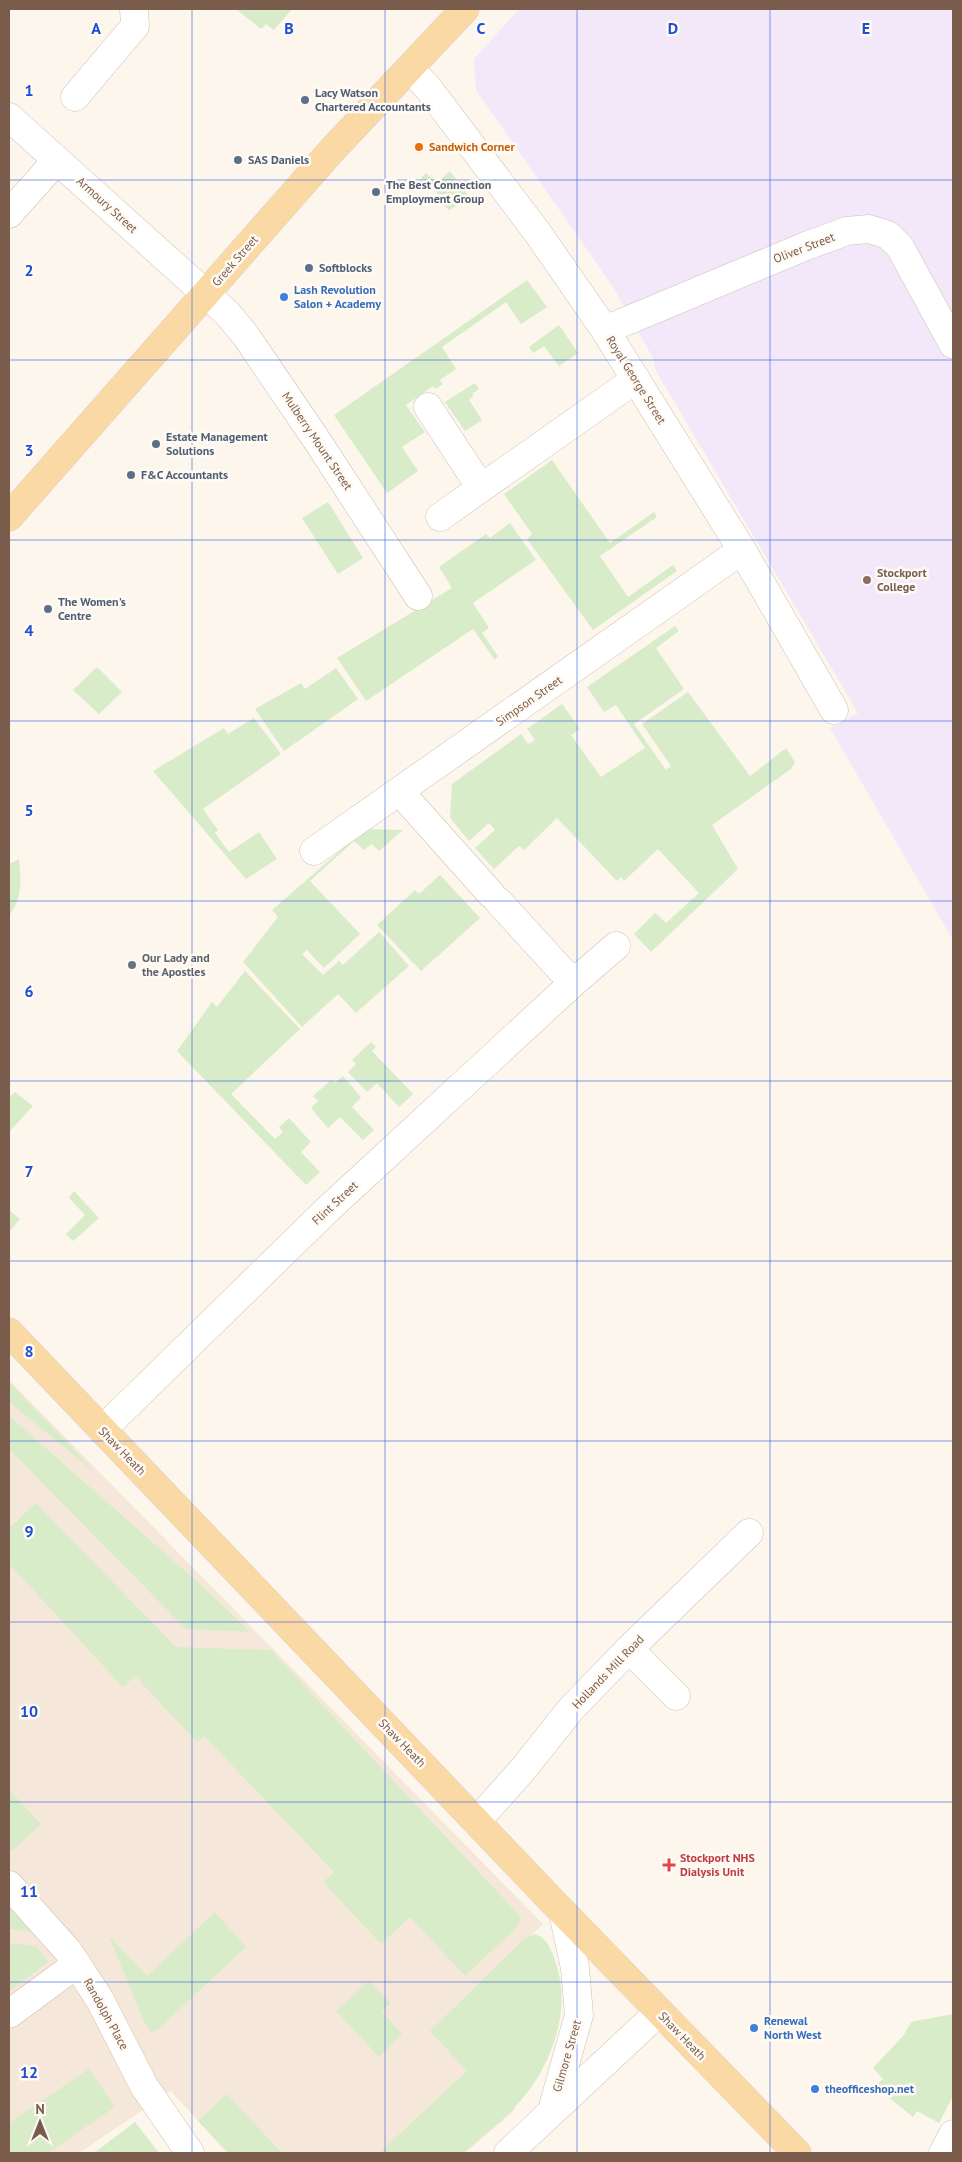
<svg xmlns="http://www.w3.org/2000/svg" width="962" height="2162" viewBox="0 0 962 2162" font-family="'PT Sans',sans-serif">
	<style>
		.residential { fill: #f5e8da }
		.education { fill: #f3e8fa }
		.green { fill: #d8ecc9 }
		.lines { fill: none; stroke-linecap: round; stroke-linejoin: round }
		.minor-casing { stroke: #d1beb0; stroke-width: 29 }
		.major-casing { stroke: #dad1cd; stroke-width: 29 }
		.minor { stroke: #fff; stroke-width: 28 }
		.major { stroke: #fbd9a5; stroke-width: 28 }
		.grid { fill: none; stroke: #1d4ed8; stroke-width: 1; stroke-opacity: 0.55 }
		.service-dot { fill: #5c6f8a; stroke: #fffaf3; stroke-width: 2 }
		.food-dot { fill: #e8710a; stroke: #fffaf3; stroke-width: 2 }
		.shop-dot { fill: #3f7fe0; stroke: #fffaf3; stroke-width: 2 }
		.education-dot { fill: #8d6e63; stroke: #fffaf3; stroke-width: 2 }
		.worship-dot { fill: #6b7280; stroke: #fffaf3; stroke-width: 2 }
		.health-dot { fill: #e0444e; stroke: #fffaf3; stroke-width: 2 }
		.labels { text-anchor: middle; stroke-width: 5; stroke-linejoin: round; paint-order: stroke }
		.service-label { font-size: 12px; font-weight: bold; fill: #4e5e75; stroke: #fffaf3; text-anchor: start }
		.food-label { font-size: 12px; font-weight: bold; fill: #c56008; stroke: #fffaf3; text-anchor: start }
		.street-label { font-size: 12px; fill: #7a5c4d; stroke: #fffaf3 }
		.shop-label { font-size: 12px; font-weight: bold; fill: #366cbe; stroke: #fffaf3; text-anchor: start }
		.education-label { font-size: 12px; font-weight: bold; fill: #785e54; stroke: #fffaf3; text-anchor: start }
		.worship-label { font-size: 12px; font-weight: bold; fill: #5b616d; stroke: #fffaf3; text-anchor: start }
		.health-label { font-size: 12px; font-weight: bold; fill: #be3a42; stroke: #fffaf3; text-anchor: start }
		.grid-label { font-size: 16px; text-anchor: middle; font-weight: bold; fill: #1d4ed8; stroke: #fffaf3; stroke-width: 5; stroke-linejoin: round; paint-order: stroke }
	</style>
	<rect width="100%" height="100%" fill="#fdf6ec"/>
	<polygon class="residential" points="9,1380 543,1924 440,2028 516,2109 465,2153 227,2153 171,2091 79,2153 9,2153"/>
	<polygon class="education" points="519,9 953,9 953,940 830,728 858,713 656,371 652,356 613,287 476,90 474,59"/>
	<g class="green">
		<polygon points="236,9 292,9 274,30 266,24 261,29"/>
		<polygon points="450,171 470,198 449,210 442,204 445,200 421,178 426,173 437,183"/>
		<polygon points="527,280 547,307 521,324 506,302 442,347 456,369 440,380 443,384 436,389 433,386 406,405 425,432 402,447 418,471 387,493 334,415"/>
		<polygon points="559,325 578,353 559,366 544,346 533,353 529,347"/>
		<polygon points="475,383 479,389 472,394 473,396 469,400 482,420 465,431 445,402"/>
		<polygon points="552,460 610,543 654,512 657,517 600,556 628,597 673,565 677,571 593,630 527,539 532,534 504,494"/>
		<polygon points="328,502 363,558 338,574 302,518"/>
		<polygon points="510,523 536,560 473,603 489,628 482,633 498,656 495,660 473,629 366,701 337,658 452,588 439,567 486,534 490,538"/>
		<polygon points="675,626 679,631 656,648 684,689 634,724 666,770 671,766 642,724 688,692 750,776 786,748 795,762 791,769 712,825 738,869 651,952 634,934 655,913 666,923 699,893 658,849 624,881 621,877 617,881 557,818 524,850 519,846 494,869 475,848 495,830 489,823 469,841 450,818 452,784 521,734 528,744 535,740 527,729 562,704 580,729 571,735 601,777 645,748 616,705 604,712 587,687"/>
		<polygon points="97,667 122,692 99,714 73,690"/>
		<polygon points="336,668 358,699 284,751 255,709 301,683 305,689"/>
		<polygon points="254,718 281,754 203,809 218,830 215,833 229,852 259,832 277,859 246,879 153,771 224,728 228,734"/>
		<polygon points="365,829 403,830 379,851 372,844 364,850 354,841 310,881 360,934 324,968 307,950 302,954 323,975 339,961 343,965 379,932 409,966 356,1013 338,994 302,1027 243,962 278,917 272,910"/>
		<path d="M 19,859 C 21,881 23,897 9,916 L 9,864 Z"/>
		<polygon points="440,875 480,918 421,971 377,925 415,890 419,894"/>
		<polygon points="245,971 300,1029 231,1094 275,1139 283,1132 279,1127 289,1118 311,1142 301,1152 320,1172 306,1185 177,1051 212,1002 217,1007"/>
		<polygon points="371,1042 376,1047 372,1051 413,1094 399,1107 377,1083 367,1092 348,1072 356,1064 352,1060"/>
		<polygon points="343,1076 361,1097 352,1107 374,1130 363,1140 340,1117 328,1128 311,1108 318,1101 313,1096 331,1080 335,1083"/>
		<polygon points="15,1092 33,1106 9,1132 9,1097"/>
		<polygon points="74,1191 99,1218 73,1241 66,1234 85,1215 69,1198"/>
		<polygon points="9,1210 20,1219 9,1232"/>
		<polygon points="9,1382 96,1473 9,1402"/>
		<polygon points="9,1416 200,1584 250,1632 186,1629 9,1449"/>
		<polygon points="36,1503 176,1647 271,1650 521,1917 517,1927 465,1976 410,1917 381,1944 323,1882 334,1872 204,1736 197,1742 135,1676 123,1687 9,1564 9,1528"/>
		<polygon points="9,1790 41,1824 12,1851 9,1848"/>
		<polygon points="9,1905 36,1932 9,1929"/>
		<polygon points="215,1912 246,1947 156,2031 151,2032 143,2020 109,1936 147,1976"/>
		<path d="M 535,1934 C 548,1937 554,1956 557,1967 C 571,2012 551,2065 522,2099 C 505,2119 483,2136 463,2153 L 379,2153 L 467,2071 L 430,2031 L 524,1939 Z"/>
		<polygon points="9,1943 36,1946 48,1962 9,1991"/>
		<polygon points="369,1981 390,2003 382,2012 402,2034 379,2057 336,2011"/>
		<polygon points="953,2014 953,2096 939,2123 917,2111 913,2117 875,2086 883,2079 873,2068 904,2035 911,2022"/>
		<polygon points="89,2069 115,2107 48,2153 9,2153 9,2123"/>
		<polygon points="227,2094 281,2152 280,2153 229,2153 198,2121"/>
		<polygon points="135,2122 159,2153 94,2153"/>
	</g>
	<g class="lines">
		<g class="minor-casing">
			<g id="minor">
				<polyline points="410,69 428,88 537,232 605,330 742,550 834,710"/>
				<polyline points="75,97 135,26 134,9"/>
				<polyline points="9,117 227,313 246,336 318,442 418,596"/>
				<polyline points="9,214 57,160"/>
				<polyline points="605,330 806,246 847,231 869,229 888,235 900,247 953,344"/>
				<polyline points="428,407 481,488"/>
				<polyline points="440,517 636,379"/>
				<polyline points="400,792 491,894"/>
				<polyline points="314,851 742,550"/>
				<polyline points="498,901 573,983"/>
				<polyline points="102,1430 327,1210 573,983 616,946"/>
				<polyline points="629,1649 676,1696"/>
				<polyline points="477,1821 524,1768 571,1709 629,1649 749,1533"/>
				<polyline points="9,1885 68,1951 100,2000 144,2086 190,2153"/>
				<polyline points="9,2014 77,1964"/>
				<polyline points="552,2110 579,2015 575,1968 563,1913"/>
				<polyline points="508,2153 659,2012"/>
				<polyline points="943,2153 953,2134"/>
			</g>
		</g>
		<g class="major-casing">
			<g id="major">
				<polyline points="9,517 333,149 465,9"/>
				<polyline points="9,1332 553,1902 797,2153"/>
			</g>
		</g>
		<use href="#minor" class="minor"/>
		<use href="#major" class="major"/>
	</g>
	<path class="grid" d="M 192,9 L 192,2153M 385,9 L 385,2153M 577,9 L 577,2153M 770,9 L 770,2153M 9,180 L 953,180M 9,360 L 953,360M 9,540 L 953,540M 9,721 L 953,721M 9,901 L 953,901M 9,1081 L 953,1081M 9,1261 L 953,1261M 9,1441 L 953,1441M 9,1622 L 953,1622M 9,1802 L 953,1802M 9,1982 L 953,1982"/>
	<g class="service-dot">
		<circle cx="305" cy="100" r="5"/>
		<circle cx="238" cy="160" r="5"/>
		<circle cx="376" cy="192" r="5"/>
		<circle cx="309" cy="268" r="5"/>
		<circle cx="156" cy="444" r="5"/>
		<circle cx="131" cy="475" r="5"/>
		<circle cx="48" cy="609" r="5"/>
	</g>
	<circle class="food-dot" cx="419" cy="147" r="5"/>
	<g class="shop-dot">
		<circle cx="284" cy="297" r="5"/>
		<circle cx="754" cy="2028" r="5"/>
		<circle cx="815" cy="2089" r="5"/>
	</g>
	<circle class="education-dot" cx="867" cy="580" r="5"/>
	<circle class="worship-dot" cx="132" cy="965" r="5"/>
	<path class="health-dot" d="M666.5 1857.5h5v5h5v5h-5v5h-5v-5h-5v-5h5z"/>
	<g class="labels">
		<g class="service-label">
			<text x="315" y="97">Lacy Watson<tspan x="315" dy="14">Chartered Accountants</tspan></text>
			<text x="248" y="164">SAS Daniels</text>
			<text x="386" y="189">The Best Connection<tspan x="386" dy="14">Employment Group</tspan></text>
			<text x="319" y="272">Softblocks</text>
			<text x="166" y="441">Estate Management<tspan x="166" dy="14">Solutions</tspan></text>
			<text x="141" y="479">F&amp;C Accountants</text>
			<text x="58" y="606">The Women's<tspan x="58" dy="14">Centre</tspan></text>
		</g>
		<g class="food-label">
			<text x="429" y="151">Sandwich Corner</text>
		</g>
		<g class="street-label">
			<text transform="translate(107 205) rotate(42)" y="4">Armoury Street</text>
			<text transform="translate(804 248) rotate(-21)" y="4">Oliver Street</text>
			<text transform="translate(235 261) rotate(-49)" y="4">Greek Street</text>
			<text transform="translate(636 380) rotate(58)" y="4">Royal George Street</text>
			<text transform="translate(317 441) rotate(56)" y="4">Mulberry Mount Street</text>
			<text transform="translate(529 701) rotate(-35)" y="4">Simpson Street</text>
			<text transform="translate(335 1203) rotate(-43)" y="4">Flint Street</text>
			<text transform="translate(122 1451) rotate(46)" y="4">Shaw Heath</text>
			<text transform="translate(608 1672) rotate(-46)" y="4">Hollands Mill Road</text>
			<text transform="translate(402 1743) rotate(46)" y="4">Shaw Heath</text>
			<text transform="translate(106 2014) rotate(61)" y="4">Randolph Place</text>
			<text transform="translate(682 2036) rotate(46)" y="4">Shaw Heath</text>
			<text transform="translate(567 2056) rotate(-74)" y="4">Gilmore Street</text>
		</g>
		<g class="shop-label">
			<text x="294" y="294">Lash Revolution<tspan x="294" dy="14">Salon + Academy</tspan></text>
			<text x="764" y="2025">Renewal<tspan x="764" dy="14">North West</tspan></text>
			<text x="825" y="2093">theofficeshop.net</text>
		</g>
		<g class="education-label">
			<text x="877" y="577">Stockport<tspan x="877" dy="14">College</tspan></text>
		</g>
		<g class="worship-label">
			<text x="142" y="962">Our Lady and<tspan x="142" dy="14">the Apostles</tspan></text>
		</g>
		<g class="health-label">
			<text x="680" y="1862">Stockport NHS<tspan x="680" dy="14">Dialysis Unit</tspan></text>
		</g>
	</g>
	<g class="grid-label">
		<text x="96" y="34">A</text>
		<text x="289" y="34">B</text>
		<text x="481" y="34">C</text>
		<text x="673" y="34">D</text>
		<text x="866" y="34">E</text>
		<text x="29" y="96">1</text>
		<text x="29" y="276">2</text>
		<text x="29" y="456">3</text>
		<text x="29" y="636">4</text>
		<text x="29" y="816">5</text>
		<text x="29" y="997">6</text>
		<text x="29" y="1177">7</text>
		<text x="29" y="1357">8</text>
		<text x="29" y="1537">9</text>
		<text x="29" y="1717">10</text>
		<text x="29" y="1897">11</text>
		<text x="29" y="2078">12</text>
	</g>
	<rect width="962" height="2162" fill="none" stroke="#7a5c4d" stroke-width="20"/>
	<g transform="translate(40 2122)" stroke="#fffaf3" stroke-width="4" paint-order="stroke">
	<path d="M0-4L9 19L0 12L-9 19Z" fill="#7a5c4d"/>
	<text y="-8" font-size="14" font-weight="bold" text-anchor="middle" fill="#7a5c4d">N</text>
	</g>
</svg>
